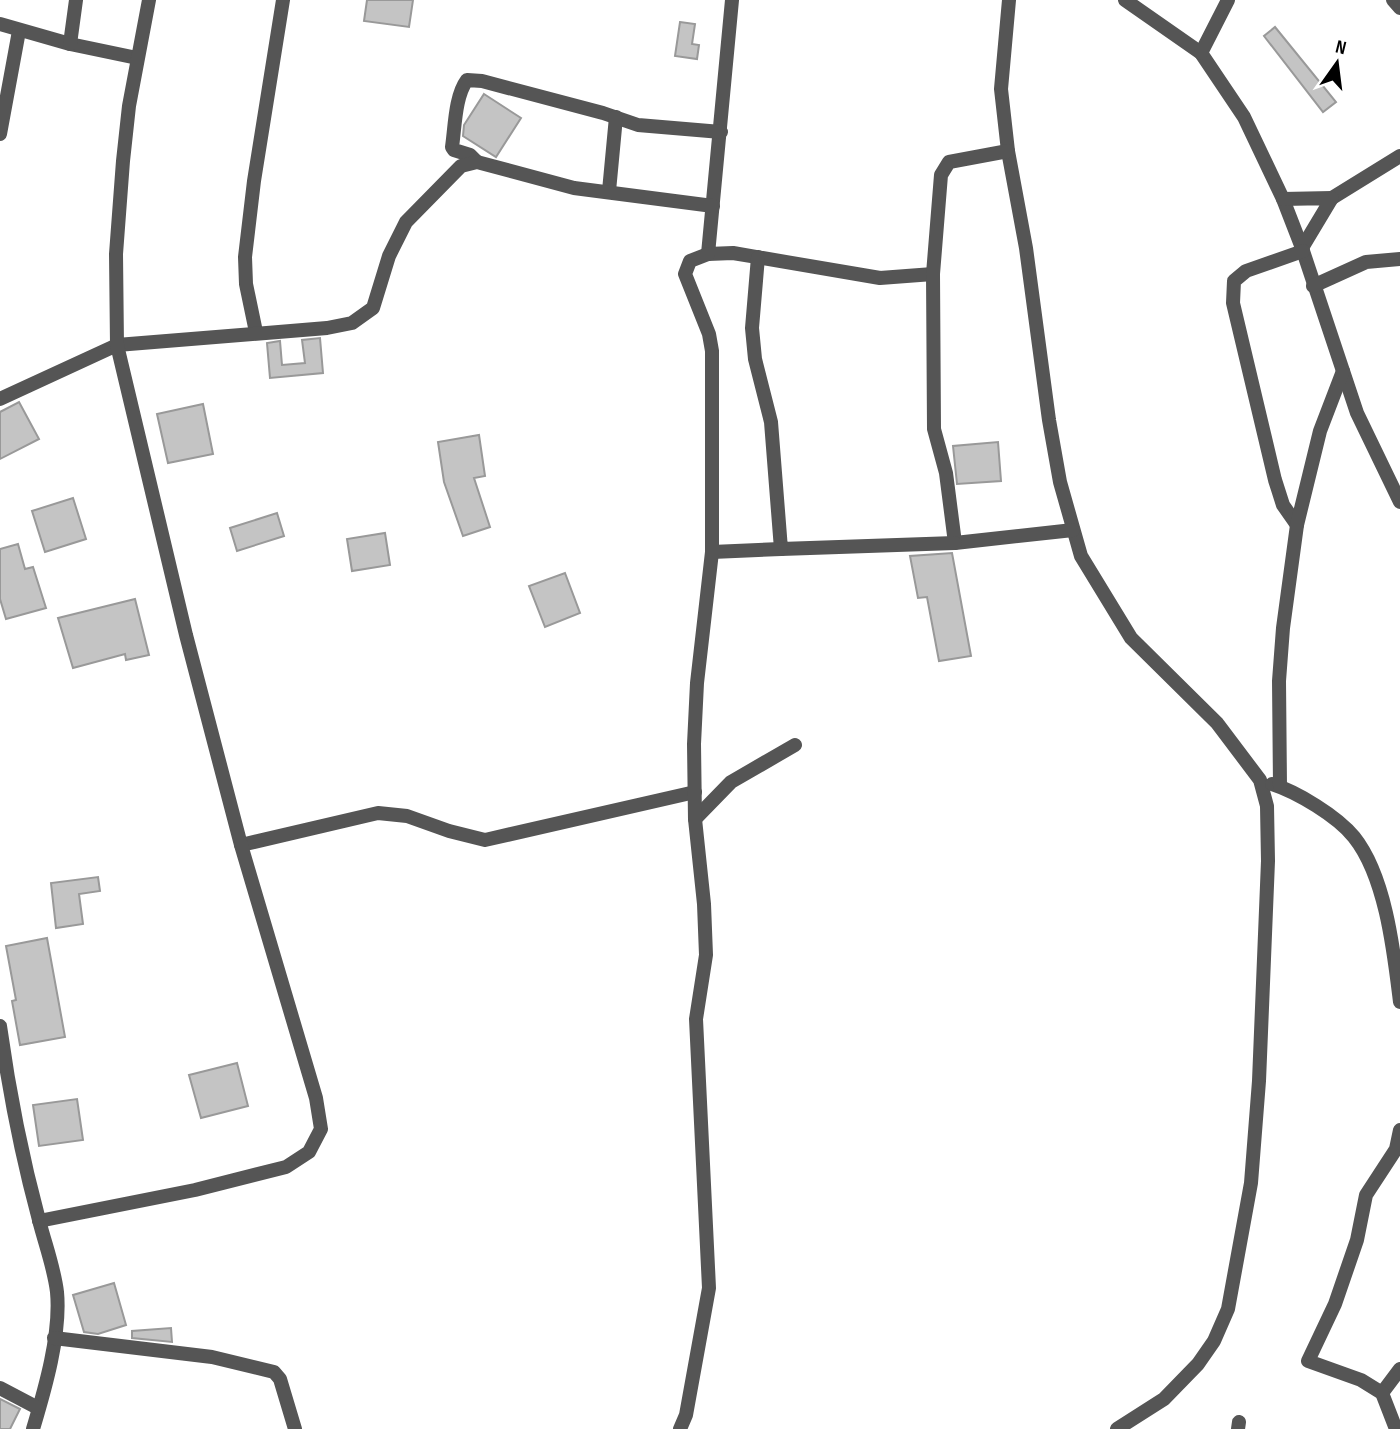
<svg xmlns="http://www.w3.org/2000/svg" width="1400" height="1429" viewBox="0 0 1400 1429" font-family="'Sofia Sans Condensed',sans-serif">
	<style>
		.building { fill: #c4c4c4; stroke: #999; stroke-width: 2 }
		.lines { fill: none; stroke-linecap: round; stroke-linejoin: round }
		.minor { stroke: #555; stroke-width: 14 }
	</style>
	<rect width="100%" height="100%" fill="#fff"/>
	<g class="building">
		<polygon points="367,0 413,0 409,27 364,21"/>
		<polygon points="680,22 695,24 692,44 699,45 697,59 675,56"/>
		<polygon points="1275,27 1336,102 1323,112 1264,36"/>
		<polygon points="484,94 521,118 496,157 463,136 464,125"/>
		<polygon points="320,338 323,373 270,378 267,343 280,341 282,365 305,363 302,340"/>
		<polygon points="19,402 39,439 0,459 0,412"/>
		<polygon points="203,404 213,454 168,463 157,414"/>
		<polygon points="479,435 485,476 474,478 490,527 463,536 444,482 438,442"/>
		<polygon points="998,442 1001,481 957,484 953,446"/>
		<polygon points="73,498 86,539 45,552 32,511"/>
		<polygon points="277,513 284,536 237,551 230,528"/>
		<polygon points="385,533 390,565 352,571 347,539"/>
		<polygon points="18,544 25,569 33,567 46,608 6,619 0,599 0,549"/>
		<polygon points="952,553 971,656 939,661 927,597 918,598 910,556"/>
		<polygon points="565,573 580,613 545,627 529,586"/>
		<polygon points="135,599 149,655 126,660 125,654 73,668 58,618"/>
		<polygon points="98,877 100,891 79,894 83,924 56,928 51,883"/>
		<polygon points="47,938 65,1037 20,1045 12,1001 16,1000 6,946"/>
		<polygon points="237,1063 248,1106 201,1118 189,1075"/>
		<polygon points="77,1099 83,1140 39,1146 33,1105"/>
		<polygon points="114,1283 126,1325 98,1334 84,1332 73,1295"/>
		<polygon points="171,1328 172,1342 132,1338 132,1331"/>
		<polygon points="0,1399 20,1409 10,1429 0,1429"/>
	</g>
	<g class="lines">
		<g class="minor">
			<polyline points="732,0 708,254 733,253 880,278 933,274"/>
			<polyline points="1009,0 1001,89 1008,151 1026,248 1049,420 1060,482 1081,556 1131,638 1217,723 1260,780 1267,806 1268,861 1259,1081 1251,1183 1228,1309 1214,1341 1198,1364 1164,1399 1117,1429"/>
			<polyline points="1125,0 1201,53 1244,117 1283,199 1302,248 1357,413 1400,502"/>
			<polyline points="1393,0 1400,8"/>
			<polyline points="0,24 70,44 137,58"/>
			<polyline points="70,44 76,0"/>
			<polyline points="1201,53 1228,0"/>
			<polyline points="0,134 19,31"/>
			<polyline points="1008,151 949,162 941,175 933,274 934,429 946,473 955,543 1073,530"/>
			<path d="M 477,162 L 470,155 L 454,150 L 452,147 C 455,127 455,96 467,80 L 482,81 L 603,113 L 638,125 L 721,132"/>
			<polyline points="609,191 616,117"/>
			<polyline points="1332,198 1400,156"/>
			<polyline points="1283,199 1332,198 1302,248"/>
			<polyline points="758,257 752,328 755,359 771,422 781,549 955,543"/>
			<polyline points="1313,286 1366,262 1400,259"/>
			<polyline points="256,332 246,284 245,257 254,181 283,0"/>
			<polyline points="0,399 117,345 327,328 352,323 373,308 389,256 406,222 461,166 477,162 574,188 713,206"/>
			<polyline points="1297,525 1283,505 1275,480 1233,303 1234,281 1246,271 1303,251"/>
			<polyline points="712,552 781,549"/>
			<path d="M 1272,784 C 1297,792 1337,816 1354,837 C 1386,877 1394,953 1400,1002"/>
			<polyline points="1280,786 1279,681 1283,628 1297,525 1320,431 1343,371"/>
			<polyline points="695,819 731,782 795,745"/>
			<polyline points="241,845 378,813 407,816 449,831 485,840 695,792"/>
			<path d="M 0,1026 C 9,1091 22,1157 39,1220 C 45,1244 54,1267 57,1292 C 61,1334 45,1389 33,1429"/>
			<polyline points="39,1221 195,1190 286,1167 309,1152 321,1129 316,1098 241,845 186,635 117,345 116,254 123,161 129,106 149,0"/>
			<polyline points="54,1338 212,1357 274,1372 280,1379 295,1429"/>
			<polyline points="0,1388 38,1408"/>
			<polyline points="1382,1393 1400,1369"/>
			<polyline points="680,1429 686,1415 709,1288 696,1019 706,955 704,904 695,819 694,744 697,683 712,552 712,351 709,334 685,274 690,261 708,254"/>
			<polyline points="1238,1429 1239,1422"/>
			<polyline points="1396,1429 1382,1393 1361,1380 1308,1361 1335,1304 1357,1240 1366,1195 1396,1149 1400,1130"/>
		</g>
	</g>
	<g transform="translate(1337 63) rotate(14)" stroke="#ffffff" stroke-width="5" paint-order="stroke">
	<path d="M0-5L12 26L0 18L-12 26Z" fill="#000000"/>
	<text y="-10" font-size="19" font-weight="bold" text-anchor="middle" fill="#000000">N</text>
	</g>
</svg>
